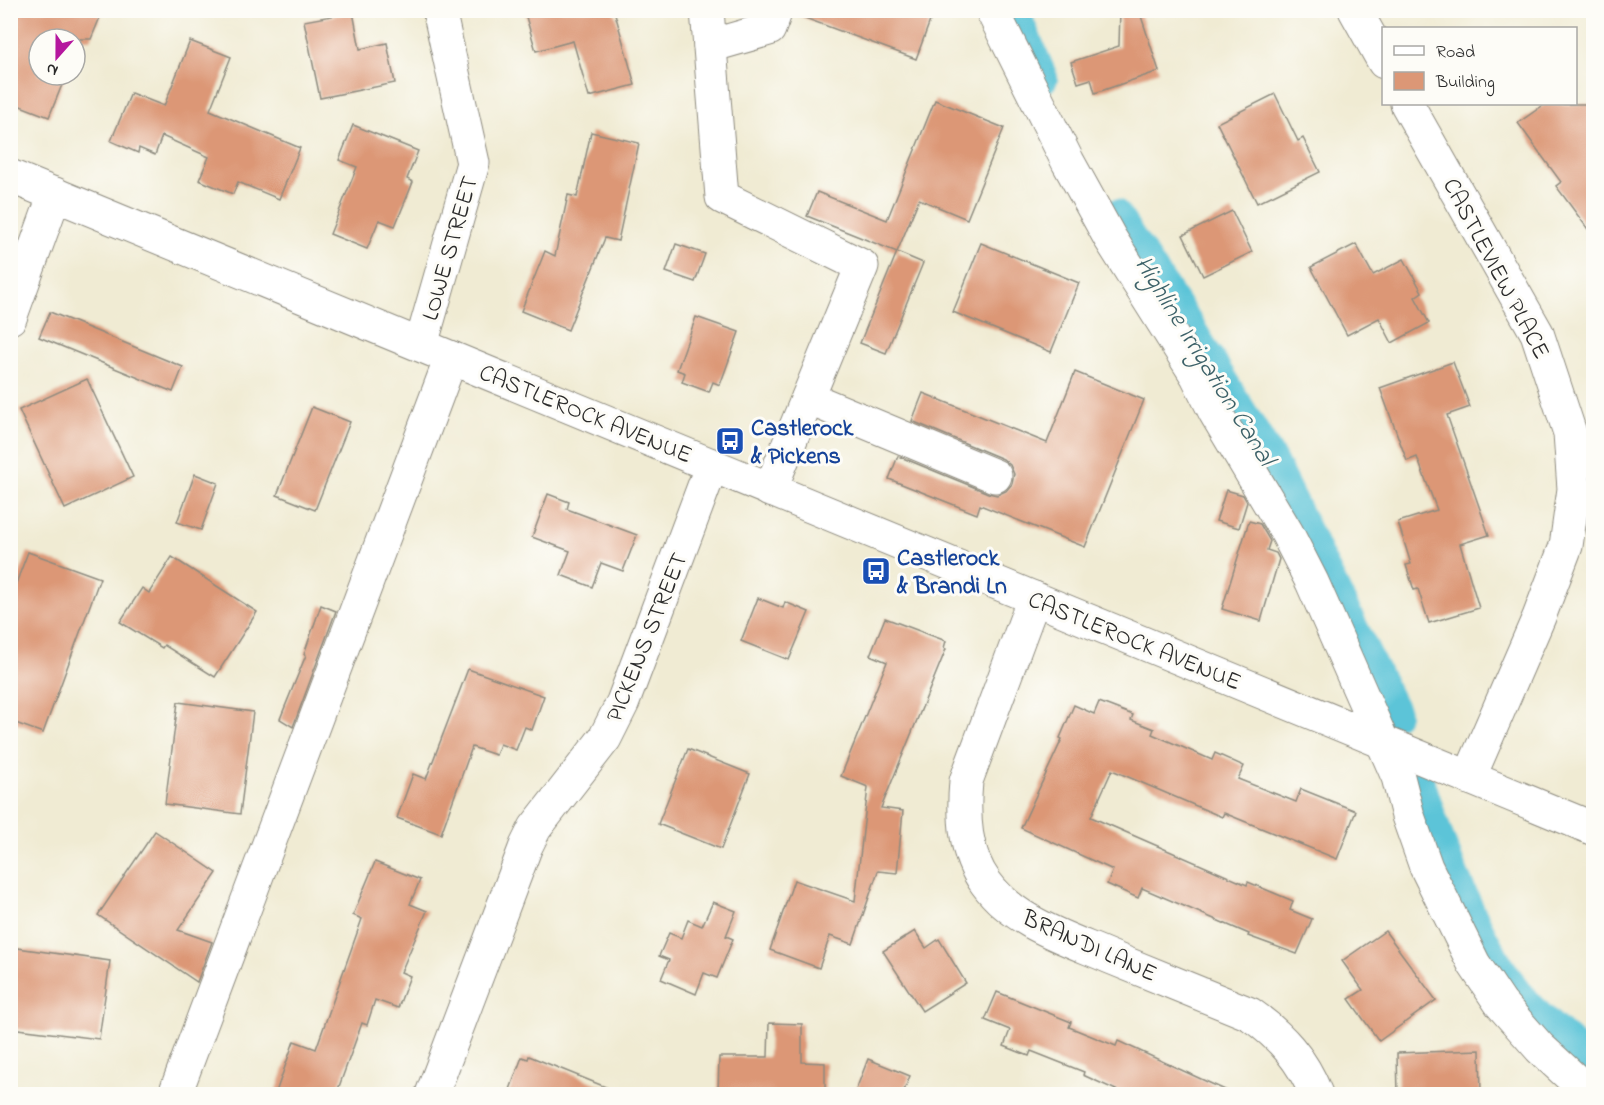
<svg xmlns="http://www.w3.org/2000/svg" width="1604" height="1105" viewBox="0 0 1604 1105" font-family="'Indie Flower',sans-serif">
	<style>
		.lines { fill: none; stroke-linecap: round; stroke-linejoin: round }
		.canal { stroke: #5cc4d8; stroke-width: 32 }
		.building { fill: #dc9776 }
		.minor-casing { stroke: #8e8b7f; stroke-width: 35 }
		.minor { stroke: #fff; stroke-width: 33 }
		.labels { text-anchor: middle; stroke-width: 6; stroke-linejoin: round; paint-order: stroke }
		.street-label { font-size: 24px; fill: #2b2b2b; stroke: #fdfcf7 }
		.transit-label { font-size: 24px; font-weight: bold; fill: #164399; stroke: #fdfcf7; text-anchor: start }
		.water-label { font-size: 26px; font-style: italic; fill: #3c6168; stroke: #fdfcf7 }
	</style>
	<rect width="100%" height="100%" fill="#fdfcf7"/>
	<filter id="ink" filterUnits="userSpaceOnUse"><feTurbulence type="fractalNoise" baseFrequency=".0167" numOctaves="2"/><feDisplacementMap in="SourceGraphic" scale="12" xChannelSelector="R" yChannelSelector="G"/><feConvolveMatrix kernelMatrix="1 2 1 2 8 2 1 2 1" color-interpolation-filters="sRGB"/></filter>
	<filter id="wash" filterUnits="userSpaceOnUse"><feTurbulence type="fractalNoise" baseFrequency=".008" numOctaves="4" result="noise"/><feDisplacementMap in="SourceGraphic" scale="24" xChannelSelector="R" yChannelSelector="G"/><feGaussianBlur stdDeviation="1.35" result="paint"/><feColorMatrix in="noise" values="0 0 0 0 0 0 0 0 0 0 0 0 0 0 0 0 0 1.4 0 .05"/><feComposite in="paint" operator="in"/></filter>
	<g filter="url(#wash)">
		<rect width="100%" height="100%" fill="#f0ebd3"/>
		<g class="lines">
			<g class="canal">
				<polyline points="1013,10 1042,78"/>
				<polyline points="1115,215 1189,327 1271,461 1394,713"/>
				<path d="M 1420,784 C 1439,848 1483,958 1528,1006 C 1548,1027 1571,1046 1594,1064"/>
			</g>
		</g>
		<g id="blocks">
			<g class="building">
				<polygon points="16,10 103,10 91,39 80,39 75,51 75,39 39,39 39,75 66,75 49,117 10,102 10,24"/>
				<polygon points="524,10 614,10 635,85 589,97 573,41 536,51"/>
				<polygon points="794,10 934,10 916,59 794,14"/>
				<polygon points="1120,10 1139,10 1159,71 1095,93 1091,79 1078,83 1071,62 1119,46"/>
				<polygon points="353,12 360,49 387,43 395,83 320,98 304,21"/>
				<polygon points="190,41 231,57 210,110 300,148 279,199 238,182 233,194 199,180 209,157 162,136 155,155 139,148 138,153 111,141 131,93 164,106"/>
				<polygon points="1275,94 1298,141 1303,138 1320,172 1257,203 1217,123"/>
				<polygon points="935,100 1004,128 967,219 919,199 897,252 807,216 817,192 887,220"/>
				<polygon points="1545,104 1593,104 1593,236 1556,186 1561,182 1518,123"/>
				<polygon points="353,125 418,151 407,179 413,182 395,226 379,220 367,249 330,234 357,167 339,160"/>
				<polygon points="591,132 639,143 618,241 605,238 568,330 521,311 545,251 555,256 568,195 577,197"/>
				<polygon points="1232,211 1252,252 1203,276 1183,235"/>
				<polygon points="981,243 1079,283 1051,352 953,312"/>
				<polygon points="676,244 705,254 695,282 666,272"/>
				<polygon points="1356,244 1373,275 1404,259 1422,292 1415,297 1429,323 1392,343 1379,318 1347,335 1311,267"/>
				<polygon points="897,252 923,263 886,353 860,343"/>
				<polygon points="50,312 183,367 173,392 39,337"/>
				<polygon points="696,317 739,332 720,385 713,382 709,392 682,382 685,373 677,370"/>
				<polygon points="1453,362 1470,407 1447,415 1489,535 1460,544 1479,608 1429,623 1418,589 1414,590 1406,565 1411,564 1398,522 1437,510 1417,457 1407,461 1380,388"/>
				<polygon points="1075,372 1144,400 1085,547 980,505 977,514 889,479 898,456 988,493 997,495 1006,491 1012,484 1014,474 1010,465 1003,459 912,421 923,393 1047,443"/>
				<polygon points="87,379 133,477 65,509 19,410"/>
				<polygon points="312,407 350,422 315,510 277,495"/>
				<polygon points="195,474 218,483 201,530 177,522"/>
				<polygon points="1226,490 1243,495 1247,502 1239,528 1216,521"/>
				<polygon points="548,494 569,502 567,509 637,535 623,571 601,563 592,587 561,575 570,551 532,537"/>
				<polygon points="1249,521 1260,524 1270,541 1267,550 1276,553 1279,559 1261,621 1222,609"/>
				<polygon points="28,552 100,578 43,733 10,721 10,599"/>
				<polygon points="172,557 257,612 215,677 164,645 162,648 120,622 142,588 149,593"/>
				<polygon points="758,598 783,608 785,602 809,612 789,660 741,641"/>
				<polygon points="321,605 336,611 293,727 280,719 306,655 304,654"/>
				<polygon points="885,618 946,641 944,648 946,649 881,808 903,811 897,873 878,871 853,944 830,936 819,968 770,950 794,880 855,901 868,787 841,776 887,662 870,655"/>
				<polygon points="468,669 544,696 532,730 525,727 516,750 500,744 496,755 472,747 441,834 397,818 413,774 426,779"/>
				<polygon points="178,702 253,712 240,814 165,804"/>
				<polygon points="1099,702 1133,715 1131,720 1154,729 1152,734 1212,760 1215,753 1244,766 1238,779 1296,802 1301,789 1356,811 1337,859 1224,813 1222,817 1112,770 1091,817 1247,885 1248,882 1293,901 1290,910 1312,919 1297,954 1248,936 1249,934 1142,888 1138,898 1107,884 1113,870 1021,828 1062,739 1060,738 1074,705 1094,714"/>
				<polygon points="688,749 750,774 721,849 658,824"/>
				<polygon points="155,831 217,873 178,930 212,942 197,982 98,915"/>
				<polygon points="375,862 420,880 410,904 427,911 401,972 410,976 398,1008 375,1000 367,1025 362,1023 336,1095 275,1095 294,1041 316,1049 362,919 353,915"/>
				<polygon points="713,902 736,911 726,936 733,939 717,978 704,973 696,994 661,979 669,960 659,956 669,933 681,938 688,920 702,926"/>
				<polygon points="915,931 926,948 939,939 966,983 922,1011 883,951"/>
				<polygon points="1385,931 1436,1000 1379,1041 1349,999 1363,990 1342,961"/>
				<polygon points="10,947 110,961 99,1039 10,1028"/>
				<polygon points="997,992 1071,1022 1069,1027 1116,1046 1118,1041 1236,1095 1127,1095 1083,1075 1084,1072 1031,1051 1029,1056 1004,1046 1010,1030 985,1020"/>
				<polygon points="769,1023 802,1024 802,1062 825,1063 825,1095 718,1094 719,1057 768,1057"/>
				<polygon points="1480,1050 1481,1095 1398,1095 1397,1053"/>
				<polygon points="529,1056 618,1092 617,1095 508,1095 522,1057 528,1059"/>
				<polygon points="868,1059 910,1076 902,1095 854,1095"/>
			</g>
		</g>
	</g>
	<g filter="url(#ink)">
		<use href="#blocks" fill-opacity="0" stroke="#8e8b7f" stroke-width="1.5"/>
		<g class="lines">
			<g class="minor-casing">
				<g id="minor">
					<polyline points="707,10 722,197 862,266 770,490"/>
					<polyline points="992,10 1068,162 1110,238 1197,376 1215,412 1287,533 1312,582 1398,777 1408,816 1426,867 1474,964 1501,1004 1540,1048 1590,1094"/>
					<polyline points="1355,10 1384,62"/>
					<polyline points="710,46 769,29 776,10"/>
					<polyline points="1407,104 1537,333 1570,433 1574,489 1566,546 1539,617 1469,778"/>
					<polyline points="10,176 1594,829"/>
					<polyline points="10,318 55,194"/>
					<polyline points="421,345 473,163 439,10"/>
					<polyline points="808,398 995,476"/>
					<path d="M 1034,598 L 966,781 C 963,816 964,853 986,883 C 1015,923 1066,938 1110,957 C 1156,976 1204,995 1250,1014 C 1281,1036 1302,1059 1316,1094"/>
					<polyline points="175,1094 451,358"/>
					<polyline points="432,1094 526,846 535,828 605,738 623,702 712,465"/>
				</g>
			</g>
			<use href="#minor" class="minor"/>
		</g>
	</g>
	<defs>
		<g id="bus-square" transform="scale(1.5)"><rect x="-9" y="-9" width="18" height="18" rx="4" fill="#1a4fb4" stroke="#fdfcf7"/><path d="M-5-6H5V4H4V6H2V4H-2V6H-4V4H-5ZM-3.5-4V0h7V-4ZM-3.5 1.2v1.5H-2V1.2ZM2 1.2v1.5H3.5V1.2Z" fill="#fff"/></g>
	</defs>
	<g fill-rule="evenodd">
		<use href="#bus-square" x="730" y="441"/>
		<use href="#bus-square" x="876" y="571"/>
	</g>
	<g class="labels">
		<g class="street-label">
			<text transform="translate(449 248) rotate(-74)" y="8">LOWE STREET</text>
			<text transform="translate(1497 268) rotate(62)" y="8">CASTLEVIEW PLACE</text>
			<text transform="translate(586 413) rotate(22)" y="8">CASTLEROCK AVENUE</text>
			<text transform="translate(646 637) rotate(-68)" y="8">PICKENS STREET</text>
			<text transform="translate(1135 640) rotate(22)" y="8">CASTLEROCK AVENUE</text>
			<text transform="translate(1090 945) rotate(24)" y="8">BRANDI LANE</text>
		</g>
		<g class="transit-label">
			<text x="751" y="435">Castlerock<tspan x="751" dy="28">&amp; Pickens</tspan></text>
			<text x="897" y="565">Castlerock<tspan x="897" dy="28">&amp; Brandi Ln</tspan></text>
		</g>
		<g class="water-label">
			<text transform="translate(1206 360) rotate(58)" y="9">Highline Irrigation Canal</text>
		</g>
	</g>
	<rect width="1604" height="1105" fill="none" stroke="#fdfcf7" stroke-width="36"/>
	<rect x="1382" y="27" width="195" height="78" fill="#fdfcf7" stroke="#a9a8a5" stroke-width="1.5"/>
	<rect x="1394" y="46" width="30" height="9" fill="#ffffff" stroke="#a9a8a5" stroke-width="1.5"/>
	<text x="1436" y="57" font-size="18" fill="#2b2b2b">Road</text>
	<rect x="1394" y="72" width="30" height="18" fill="#dc9776" stroke="#a9a8a5" stroke-width="1.5"/>
	<text x="1436" y="87" font-size="18" fill="#2b2b2b">Building</text>
	<g transform="translate(57 57) rotate(201)"><circle r="28" fill="#fdfcf7" stroke="#a9a8a5" stroke-width="1.5"/>
	<path d="M0-4.5L10 22L0 15L-10 22Z" fill="#b5179e"/>
	<text y="-9" font-size="16" font-weight="bold" text-anchor="middle" fill="#2b2b2b">N</text>
	</g>
</svg>
